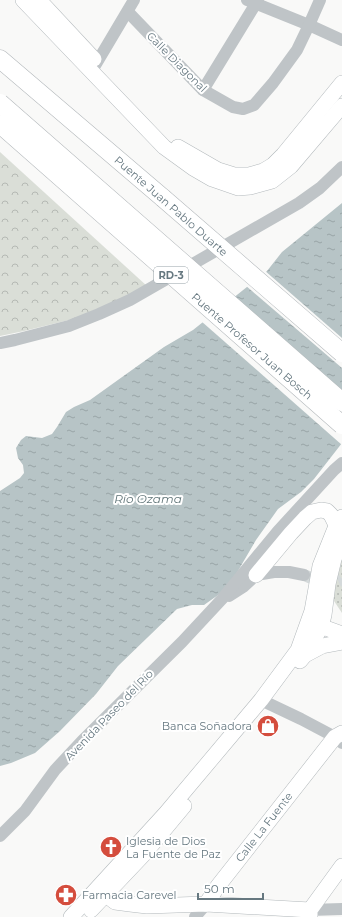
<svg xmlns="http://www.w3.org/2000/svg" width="342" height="917" viewBox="0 0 342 917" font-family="Montserrat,sans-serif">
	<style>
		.grass { fill: url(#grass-dots) }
		.forest { fill: url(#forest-crowns) }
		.water { fill: url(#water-ripples) }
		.pier { fill: #f9f9f8 }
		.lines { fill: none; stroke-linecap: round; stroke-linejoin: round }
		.minor-tunnel { stroke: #d4d9da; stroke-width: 12; stroke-dasharray: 12 6; stroke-linecap: butt }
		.major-casing { stroke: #b3b9bc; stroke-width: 16 }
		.highway-casing { stroke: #b3b8bb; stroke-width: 19 }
		.minor { stroke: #bfc4c7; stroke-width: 12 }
		.major { stroke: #fff; stroke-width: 15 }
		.highway { stroke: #fff; stroke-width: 18 }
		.highway-bridge-casing { stroke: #b3b8bb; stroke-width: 19; stroke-linecap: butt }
		.highway-bridge { stroke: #fff; stroke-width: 18 }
		.labels { text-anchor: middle; stroke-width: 4; stroke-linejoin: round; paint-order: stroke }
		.shield { fill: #fff; stroke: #94a0a6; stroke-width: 1 }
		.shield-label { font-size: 10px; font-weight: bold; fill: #667880 }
		.street-label { font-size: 11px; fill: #667880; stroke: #fff }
		.poi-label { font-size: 11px; fill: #667880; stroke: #fff; text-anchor: start }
		.water-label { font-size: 12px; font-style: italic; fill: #627679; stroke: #fff }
	</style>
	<defs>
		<pattern id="grass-dots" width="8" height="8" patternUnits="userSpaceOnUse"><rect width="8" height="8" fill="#daded7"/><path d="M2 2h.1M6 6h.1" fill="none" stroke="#b5b9b4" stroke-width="1.8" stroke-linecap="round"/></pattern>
		<pattern id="forest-crowns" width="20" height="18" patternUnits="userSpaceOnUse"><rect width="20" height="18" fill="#daded7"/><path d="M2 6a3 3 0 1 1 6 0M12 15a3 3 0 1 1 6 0" fill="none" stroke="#b5b9b4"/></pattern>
		<pattern id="water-ripples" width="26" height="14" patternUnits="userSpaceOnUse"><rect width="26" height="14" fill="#b7c4c6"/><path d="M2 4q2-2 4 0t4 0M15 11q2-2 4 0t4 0" fill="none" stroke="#99a4a6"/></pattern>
	</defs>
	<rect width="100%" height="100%" fill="#f9f9f8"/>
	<polygon class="grass" points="342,550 342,613 332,598"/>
	<polygon class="forest" points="0,152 147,286 135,293 73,319 24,331 0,336"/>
	<polygon class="water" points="342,203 342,443 314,479 301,492 278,509 256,540 228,588 204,605 192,605 177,609 118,666 96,694 60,731 35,753 11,763 0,766 0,491 20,478 24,473 23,465 18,458 16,448 21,440 26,436 42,438 52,434 57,427 66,412 74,407 90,400 164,347 193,330 267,271 282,252"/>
	<g class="pier">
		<polygon points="264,270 342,338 342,368 245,285"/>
		<polygon points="230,297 342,395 342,445 201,321"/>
	</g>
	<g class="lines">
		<path class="minor-tunnel" d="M 304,575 C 317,580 330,588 342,579"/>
		<g class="major-casing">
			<g id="major">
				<polyline points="23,0 164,147 193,168 212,179 238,188 250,187 272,181 291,166 342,106"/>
				<polyline points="39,0 94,59"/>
				<polyline points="178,147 218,170 234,175 249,175 263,171 273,165 283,155 342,83"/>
				<polyline points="256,575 291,533 305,518 312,512 321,510 327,511 331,515 336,525 342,531"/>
				<polyline points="312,623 342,634"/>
				<polyline points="305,655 322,646 342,642"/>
				<polyline points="300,661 305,655 321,627 324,615 328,584 334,559 342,539"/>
				<polyline points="98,889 115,902 130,904 147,906 206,904 310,910"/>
				<polyline points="206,904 218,886 335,737 342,733"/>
				<polyline points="91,910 145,853 184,806"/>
				<polyline points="71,917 166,813 261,700 298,650 312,611 320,566 334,531 342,517"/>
				<polyline points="310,917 310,910 342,866"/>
			</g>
		</g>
		<g class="highway-casing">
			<polyline id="highway" points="0,59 163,198"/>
		</g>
		<g class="minor">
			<polyline points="247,0 309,25 342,40"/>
			<polyline points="128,12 203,90 233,107 243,109 254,105 273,83 297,50 309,25 320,0"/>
			<polyline points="93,69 134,0"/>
			<polyline points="203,90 258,0"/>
			<polyline points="0,343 15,340 69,326 99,314 130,300 299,203 320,188 342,167"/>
			<polyline points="229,596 243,587 256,575 274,572 289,572 304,575"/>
			<polyline points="261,700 301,719 335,737 342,743"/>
			<polyline points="0,836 25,811 55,770 82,741 182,642 222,599 278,531 334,470 342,463"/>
			<polyline points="310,910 342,909"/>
			<polyline points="195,917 206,904"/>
		</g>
		<use href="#major" class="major"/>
		<use href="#highway" class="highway"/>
		<g class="highway-bridge-casing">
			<g id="highway-bridge">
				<polyline points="0,103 342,402"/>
				<polyline points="0,124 342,425"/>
				<polyline points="163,198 342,353"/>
			</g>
		</g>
		<use href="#highway-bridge" class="highway-bridge"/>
	</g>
	<defs>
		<g id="shop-disc" transform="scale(1.15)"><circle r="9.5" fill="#d44d3d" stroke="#fff"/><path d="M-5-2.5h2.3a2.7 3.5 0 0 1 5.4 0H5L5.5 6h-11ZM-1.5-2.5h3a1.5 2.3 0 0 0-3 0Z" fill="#fff"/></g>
		<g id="church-disc" transform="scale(1.15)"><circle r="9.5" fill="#d44d3d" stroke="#fff"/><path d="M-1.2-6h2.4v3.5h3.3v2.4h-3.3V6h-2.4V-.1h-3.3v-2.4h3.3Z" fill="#fff"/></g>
		<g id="pharmacy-disc" transform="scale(1.15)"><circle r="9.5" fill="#d44d3d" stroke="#fff"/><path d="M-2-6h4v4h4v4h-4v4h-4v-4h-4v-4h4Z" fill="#fff"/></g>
	</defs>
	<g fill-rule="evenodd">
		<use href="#shop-disc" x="268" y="726"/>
		<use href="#church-disc" x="111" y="847"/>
		<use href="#pharmacy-disc" x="66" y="895"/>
	</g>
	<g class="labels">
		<rect class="shield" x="154" y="267" width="34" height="16" rx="3"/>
		<g class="shield-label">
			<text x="171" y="279">RD-3</text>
		</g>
		<g class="street-label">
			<text transform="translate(177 62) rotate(45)" y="4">Calle Diagonal</text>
			<text transform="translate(171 206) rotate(41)" y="4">Puente Juan Pablo Duarte</text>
			<text transform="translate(252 346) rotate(41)" y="4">Puente Profesor Juan Bosch</text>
			<text transform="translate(109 715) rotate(-46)" y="4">Avenida Paseo del Río</text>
			<text transform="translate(264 827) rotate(-52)" y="4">Calle La Fuente</text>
		</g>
		<g class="poi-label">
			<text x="252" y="730" text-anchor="end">Banca Soñadora</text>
			<text x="126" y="845">Iglesia de Dios<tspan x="126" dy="13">La Fuente de Paz</tspan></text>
			<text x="82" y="899">Farmacia Carevel</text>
		</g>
		<g class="water-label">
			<text x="148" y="503">Río Ozama</text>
		</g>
	</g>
	<path d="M198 893v6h65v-6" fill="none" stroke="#667880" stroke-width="2"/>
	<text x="204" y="893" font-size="12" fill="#667880" stroke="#ffffff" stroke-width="3" paint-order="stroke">50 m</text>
</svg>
